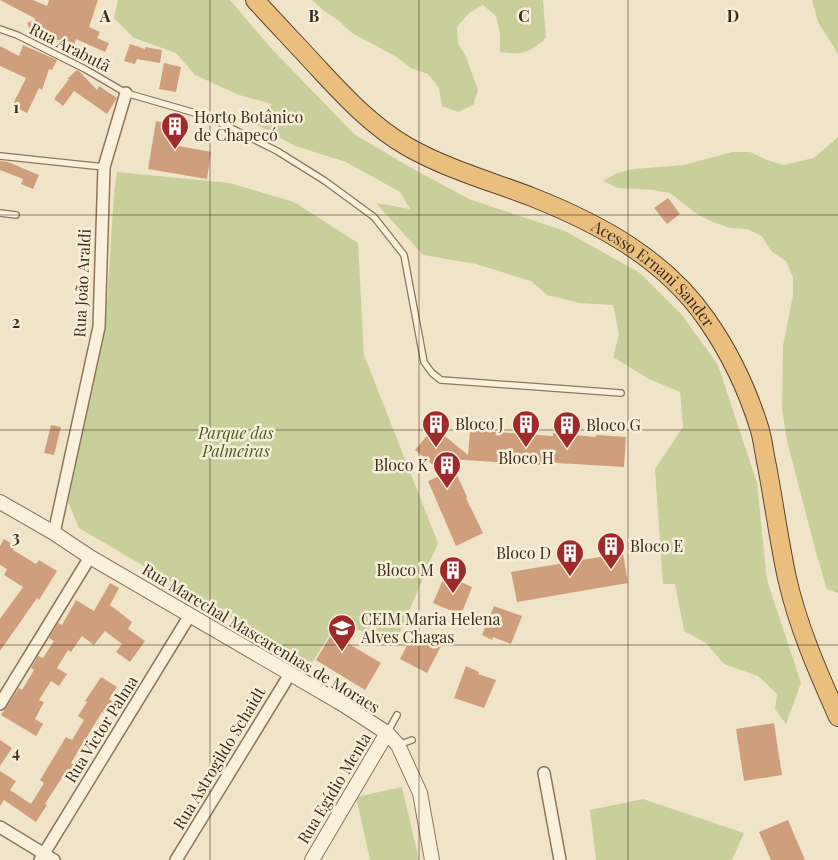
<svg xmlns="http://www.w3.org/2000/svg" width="838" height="860" viewBox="0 0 838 860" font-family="'Playfair Display',serif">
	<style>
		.green { fill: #c9cf9b }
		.building { fill: #cf9f7d }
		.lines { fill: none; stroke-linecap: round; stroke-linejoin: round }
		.service-casing { stroke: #8d765c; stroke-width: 8 }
		.minor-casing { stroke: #8d765c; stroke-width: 14 }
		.tertiary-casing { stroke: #8d765c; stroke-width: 16 }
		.trunk-casing { stroke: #5b4430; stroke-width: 20 }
		.service { stroke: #faf1dc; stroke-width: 5.5 }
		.minor { stroke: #faf1dc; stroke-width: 11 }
		.tertiary { stroke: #faf1dc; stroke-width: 14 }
		.trunk { stroke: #eabe7c; stroke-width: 18 }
		.grid { fill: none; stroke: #3d2e20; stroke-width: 1; stroke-opacity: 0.55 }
		.labels { text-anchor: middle; stroke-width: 5; stroke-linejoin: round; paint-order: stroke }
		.street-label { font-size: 16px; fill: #3d2e20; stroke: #f7eed8 }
		.poi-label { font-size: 16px; fill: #3d2e20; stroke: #f7eed8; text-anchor: start }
		.park-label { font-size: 16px; font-style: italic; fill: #4d5a26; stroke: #f7eed8 }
		.grid-label { font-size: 16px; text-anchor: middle; font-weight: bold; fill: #3d2e20; stroke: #f7eed8; stroke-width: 5; stroke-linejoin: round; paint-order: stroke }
	</style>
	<rect width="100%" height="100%" fill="#f0e4c8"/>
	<g class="green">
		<polygon points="118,0 230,0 271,48 354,134 408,166 469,199 565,231 640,273 682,315 718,365 757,483 767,580 801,683 786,724 775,709 777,694 758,676 724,664 706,643 684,631 675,584 663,584 655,469 683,427 680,392 649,379 613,357 619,334 613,305 580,303 547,295 531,281 476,264 423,255 376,203 410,209 400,192 346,162 295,146 257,125 272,104 239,95 195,75 176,53 134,38 114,18"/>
		<path d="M 312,0 L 543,0 L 546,38 C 530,53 522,55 500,52 L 500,34 L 496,16 L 483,5 L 469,13 L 457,27 L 458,43 L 466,57 L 478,90 L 473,105 L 458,112 L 442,106 L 439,88 L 428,74 L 411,68 L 395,56 L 352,33 L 339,21 L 323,10 Z"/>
		<polygon points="812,0 838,0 838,54 818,22"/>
		<polygon points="838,137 838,593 827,589 817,556 787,441 782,408 783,346 793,295 793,277 786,261 771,251 762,236 747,229 730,228 713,222 697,214 670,193 653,190 618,188 603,181 617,173 633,169 684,165 732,152 750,152 767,160 783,165 814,158"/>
		<polygon points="117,172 230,183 294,202 358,243 364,355 438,543 395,644 338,622 311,664 79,528 68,502 106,318 114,193"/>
		<polygon points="402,787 419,860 370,860 356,797"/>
		<polygon points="643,799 744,833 732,860 596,860 590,810"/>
	</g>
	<g class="building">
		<polygon points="0,0 33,0 47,6 49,0 98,0 89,27 100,32 97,38 109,43 105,52 76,39 74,45 31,32 27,23 36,19"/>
		<polygon points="130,44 145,49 145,47 162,50 160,63 137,59 135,64 124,61"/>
		<polygon points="23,45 57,60 52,70 49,69 42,90 39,88 27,113 12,106 26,78 0,66 0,46 19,56"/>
		<polygon points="164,63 181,67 176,92 159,89"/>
		<polygon points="77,70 80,72 97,90 99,86 117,98 107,114 74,91 63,106 54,99 69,79 67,79"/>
		<polygon points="156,121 178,125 178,128 182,128 179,146 211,152 207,179 148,169"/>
		<polygon points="0,161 8,162 39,175 33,189 21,184 23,179 0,170"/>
		<polygon points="668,198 680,214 667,224 654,208"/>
		<polygon points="51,425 61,427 54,455 44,453"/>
		<polygon points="434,427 468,455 470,430 553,436 553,433 596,437 596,435 626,437 624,467 540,462 540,465 450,459 467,497 466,498 483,533 456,546 428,481 444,474 415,450"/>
		<polygon points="4,539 15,546 13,550 36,564 39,560 57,571 39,600 37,598 0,651 0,619 23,587 4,575 7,569 0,565 0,546"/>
		<polygon points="623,553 628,583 517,602 511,572"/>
		<polygon points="445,575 472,587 461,615 433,603"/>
		<polygon points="110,583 119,588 110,605 132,622 128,629 145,641 130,662 116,652 122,644 105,631 94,645 82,636 71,652 68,650 57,668 67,674 59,686 51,681 39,700 44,702 35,719 43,724 36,736 1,715 19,688 22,690 34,670 31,668 38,656 43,658 54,641 49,638 58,623 62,625 76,600 94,611"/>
		<polygon points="494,606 522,616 511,644 493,637 492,640 482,635"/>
		<polygon points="337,625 355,635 349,644 381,663 365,690 316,660"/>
		<polygon points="414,632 441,646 427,673 400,659"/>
		<polygon points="466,666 479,672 478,674 496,680 484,708 454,698"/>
		<polygon points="101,677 117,687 109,699 112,701 104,713 102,712 71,763 75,766 68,776 65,773 45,804 47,805 36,822 4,800 0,806 0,771 16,781 10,790 31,804 44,783 40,780 66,737 72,740 84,720 78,716 87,702 85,701"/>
		<polygon points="774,723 782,775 744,781 736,729"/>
		<polygon points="0,740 12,748 0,766"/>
		<polygon points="788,820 805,860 771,860 759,832"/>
	</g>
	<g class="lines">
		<g class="service-casing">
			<g id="service">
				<polyline points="0,29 17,35 85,69 126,93 209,117 277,151 325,181 374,217 404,255 424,362 432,373 441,380 621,393"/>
				<polyline points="0,156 104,167"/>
				<polyline points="0,213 16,215"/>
				<polyline points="387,733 397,715"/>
				<polyline points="398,745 412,740"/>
			</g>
		</g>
		<g class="minor-casing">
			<g id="minor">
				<polyline points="54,533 99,327 104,167 126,93"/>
				<polyline points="0,704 90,557"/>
				<polyline points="544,773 560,860"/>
				<polyline points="0,827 54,860"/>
				<polyline points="40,860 190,615"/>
				<polyline points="176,860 290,674"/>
			</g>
		</g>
		<g class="tertiary-casing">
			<g id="tertiary">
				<polyline points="0,502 54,533 90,557 344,705 387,733 398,745 420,793 432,860"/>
				<polyline points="312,860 387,733"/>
			</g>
		</g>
		<g class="trunk-casing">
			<g id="trunk">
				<path id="s1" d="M 255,0 C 276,23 298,46 319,69 C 346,98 373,127 408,147 C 447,169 490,181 532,197 C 600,224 665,259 707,320 C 730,353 747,389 759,427 C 763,439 764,453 767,466 C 774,503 779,541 787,578 C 798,627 818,672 838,717"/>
			</g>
		</g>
		<use href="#service" class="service"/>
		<use href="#minor" class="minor"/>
		<use href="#tertiary" class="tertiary"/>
		<use href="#trunk" class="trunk"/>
	</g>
	<path class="grid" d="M 210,0 L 210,860M 419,0 L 419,860M 628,0 L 628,860M 0,215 L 838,215M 0,430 L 838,430M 0,645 L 838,645"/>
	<defs>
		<g id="building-pin" transform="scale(1.4375)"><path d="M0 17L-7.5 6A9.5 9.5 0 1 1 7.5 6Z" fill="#9e2a2b" stroke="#f7eed8"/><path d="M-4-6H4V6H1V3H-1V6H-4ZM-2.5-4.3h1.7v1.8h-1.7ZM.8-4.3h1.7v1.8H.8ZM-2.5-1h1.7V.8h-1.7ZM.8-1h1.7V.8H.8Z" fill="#fff"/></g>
		<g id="school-pin" transform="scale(1.4375)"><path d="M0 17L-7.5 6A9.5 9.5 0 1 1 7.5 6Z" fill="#9e2a2b" stroke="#f7eed8"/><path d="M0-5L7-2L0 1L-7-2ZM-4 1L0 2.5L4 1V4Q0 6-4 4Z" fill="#fff"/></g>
	</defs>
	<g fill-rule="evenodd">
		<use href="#building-pin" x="175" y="126"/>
		<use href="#building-pin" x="436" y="424"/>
		<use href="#building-pin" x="526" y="424"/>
		<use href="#building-pin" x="567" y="425"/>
		<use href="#building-pin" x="447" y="465"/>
		<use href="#building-pin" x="611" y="546"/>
		<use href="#building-pin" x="570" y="553"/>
		<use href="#building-pin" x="453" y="570"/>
		<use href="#school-pin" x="342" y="628"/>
	</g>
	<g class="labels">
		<g class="street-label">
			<text transform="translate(70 47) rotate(27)" y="6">Rua Arabutã</text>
			<text dy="6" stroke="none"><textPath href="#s1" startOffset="492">Acesso Ernani Sander</textPath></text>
			<text transform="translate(82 283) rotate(-87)" y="6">Rua João Araldi</text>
			<text transform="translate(261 638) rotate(31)" y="6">Rua Marechal Mascarenhas de Moraes</text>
			<text transform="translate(101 729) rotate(-58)" y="6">Rua Victor Palma</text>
			<text transform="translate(219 758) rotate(-59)" y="6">Rua Astrogildo Schaidt</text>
			<text transform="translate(334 788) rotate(-59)" y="6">Rua Egídio Menta</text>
		</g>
		<g class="poi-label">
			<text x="194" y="123">Horto Botânico<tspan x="194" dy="18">de Chapecó</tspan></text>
			<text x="455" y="430">Bloco J</text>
			<text x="586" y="431">Bloco G</text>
			<text x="526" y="464" text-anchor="middle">Bloco H</text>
			<text x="428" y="471" text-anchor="end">Bloco K</text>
			<text x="630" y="552">Bloco E</text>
			<text x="551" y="559" text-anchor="end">Bloco D</text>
			<text x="434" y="576" text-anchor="end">Bloco M</text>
			<text x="361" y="625">CEIM Maria Helena<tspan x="361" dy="18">Alves Chagas</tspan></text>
		</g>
		<g class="park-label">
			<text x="236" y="439">Parque das<tspan x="236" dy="18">Palmeiras</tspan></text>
		</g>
	</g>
	<g class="grid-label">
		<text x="105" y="22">A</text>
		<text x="314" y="22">B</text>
		<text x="524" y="22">C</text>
		<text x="733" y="22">D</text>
		<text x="16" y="113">1</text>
		<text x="16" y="328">2</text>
		<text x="16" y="543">3</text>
		<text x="16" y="758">4</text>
	</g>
</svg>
